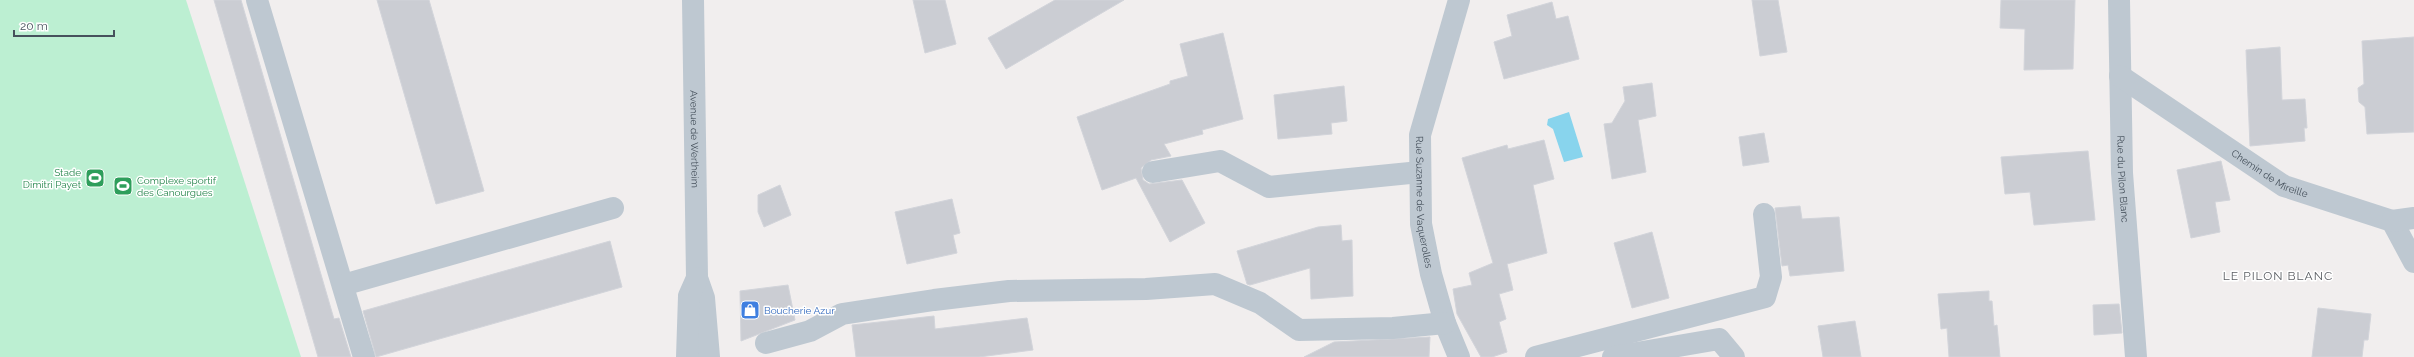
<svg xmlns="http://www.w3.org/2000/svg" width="2414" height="357" viewBox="0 0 2414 357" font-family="Raleway,sans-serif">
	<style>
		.green { fill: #bcefd2 }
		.water { fill: #88d4ed }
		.building { fill: #cbcdd3; stroke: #d2d4da }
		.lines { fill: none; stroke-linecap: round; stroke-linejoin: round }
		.minor { stroke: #bec8d1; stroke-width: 22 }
		.labels { text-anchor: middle; stroke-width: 3; stroke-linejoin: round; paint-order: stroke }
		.street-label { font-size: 10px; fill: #46515c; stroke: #fff }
		.leisure-label { font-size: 10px; fill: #27864d; stroke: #fff; text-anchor: end }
		.shop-label { font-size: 10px; fill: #366cbe; stroke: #fff; text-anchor: start }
		.quarter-label { font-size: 12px; letter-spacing: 1px; fill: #5b5e63; stroke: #fff }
	</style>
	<rect width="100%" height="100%" fill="#f1eeee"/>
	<polygon class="green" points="0,0 186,0 301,357 0,357"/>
	<polygon class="water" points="1569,112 1583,157 1564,162 1553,129 1547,125 1548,119"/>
	<g class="building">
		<polygon points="214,0 241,0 334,319 339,318 351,357 318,357"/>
		<polygon points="377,0 429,0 484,191 436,204"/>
		<polygon points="913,0 945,0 956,44 925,53"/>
		<polygon points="1055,0 1124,0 1006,69 988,38"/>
		<polygon points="1752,0 1778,0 1787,52 1760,56"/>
		<polygon points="2001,0 2075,0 2073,69 2024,70 2025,29 2000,28"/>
		<polygon points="1552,2 1556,19 1568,16 1579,59 1504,79 1494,42 1512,36 1507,15"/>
		<polygon points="1223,33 1243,119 1202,130 1203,134 1164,144 1171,156 1151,160 1141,168 1143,180 1149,184 1182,180 1205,223 1170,242 1136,178 1102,190 1077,117 1170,84 1170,81 1188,76 1180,44"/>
		<polygon points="2414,37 2414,132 2367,134 2365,107 2359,102 2358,88 2364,84 2362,41"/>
		<polygon points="2280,47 2282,100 2305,99 2307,128 2304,128 2305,141 2250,146 2246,50"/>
		<polygon points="1652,83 1656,116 1638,120 1646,172 1612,179 1604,124 1612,123 1625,101 1623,87"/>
		<polygon points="1344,86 1347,121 1331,123 1332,134 1278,139 1274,95"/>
		<polygon points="1764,133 1769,162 1743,166 1739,137"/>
		<polygon points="1544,140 1554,179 1533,185 1547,253 1507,264 1513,290 1499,294 1506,319 1499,322 1507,352 1492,357 1481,357 1457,314 1453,289 1472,285 1469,273 1493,263 1462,158 1507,145 1508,149"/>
		<polygon points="2088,151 2095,220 2034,225 2030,192 2005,194 2001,157"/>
		<polygon points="2221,161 2230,200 2215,202 2220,232 2191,238 2177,170"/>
		<polygon points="780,185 791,215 764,227 758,212 758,195"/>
		<polygon points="952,199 960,233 953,235 957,253 907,264 895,212"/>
		<polygon points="1800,206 1802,219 1839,217 1844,271 1790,276 1788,265 1782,266 1775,208"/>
		<polygon points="1341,225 1342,241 1352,240 1353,296 1311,299 1310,268 1250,285 1247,284 1237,251 1318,227"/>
		<polygon points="1652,232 1669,298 1632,308 1614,243"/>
		<polygon points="610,241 622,287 376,357 363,311"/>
		<polygon points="788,285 795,320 741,341 740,291"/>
		<polygon points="1989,291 1989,301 1992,301 1994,326 1997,325 2000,357 1949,357 1947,328 1941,329 1938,294"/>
		<polygon points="2119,304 2122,333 2094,335 2093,305"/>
		<polygon points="2318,308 2371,314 2368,340 2364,340 2362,357 2312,357"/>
		<polygon points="934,316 935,329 1027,318 1033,350 979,357 856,357 852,325"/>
		<polygon points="1855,321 1861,357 1823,357 1818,326"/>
		<polygon points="1430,337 1429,357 1304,357 1334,342"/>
	</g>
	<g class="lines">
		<g class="minor">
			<polyline points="257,0 364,357"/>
			<path id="s1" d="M 693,0 L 697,278 L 704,298 L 709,357"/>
			<path id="s2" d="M 1459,0 L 1420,135 L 1421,224 L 1431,274 L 1445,323 L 1459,357"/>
			<path id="s3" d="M 2119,0 L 2122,173 L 2136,357"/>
			<path id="s4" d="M 2120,76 L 2284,186 L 2392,221 L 2414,262"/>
			<polyline points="1153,172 1220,161 1269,187 1420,172"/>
			<polyline points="2392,221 2414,218"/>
			<polyline points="343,285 613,208"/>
			<polyline points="766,343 810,331 842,314 934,300 1009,291 1146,289 1215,284 1260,303 1299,330 1393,328 1445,323"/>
			<polyline points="687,357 689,296 697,278"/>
			<polyline points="1536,357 1765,297 1771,277 1764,214"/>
			<polyline points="1613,357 1719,339 1734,357"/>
		</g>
	</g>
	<defs>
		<g id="stadium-square" transform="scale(1)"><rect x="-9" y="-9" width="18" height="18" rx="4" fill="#2e9e5b" stroke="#fff"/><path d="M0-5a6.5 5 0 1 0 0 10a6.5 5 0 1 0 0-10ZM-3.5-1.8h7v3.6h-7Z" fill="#fff"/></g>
		<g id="shop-square" transform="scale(1)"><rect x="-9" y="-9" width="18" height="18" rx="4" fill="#3f7fe0" stroke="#fff"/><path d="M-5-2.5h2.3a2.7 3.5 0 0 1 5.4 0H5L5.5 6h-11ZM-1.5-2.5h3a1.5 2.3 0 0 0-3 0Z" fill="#fff"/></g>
	</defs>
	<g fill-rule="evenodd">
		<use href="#stadium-square" x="95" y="178"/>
		<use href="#stadium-square" x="123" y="186"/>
		<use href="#shop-square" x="750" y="310"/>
	</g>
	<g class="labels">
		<g class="street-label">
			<text dy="4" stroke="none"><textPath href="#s1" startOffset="139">Avenue de Wertheim</textPath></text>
			<text dy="4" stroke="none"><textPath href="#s4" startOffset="179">Chemin de Mireille</textPath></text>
			<text dy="4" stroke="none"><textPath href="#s3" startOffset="179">Rue du Pilon Blanc</textPath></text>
			<text dy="4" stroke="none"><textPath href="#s2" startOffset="208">Rue Suzanne de Vaquerolles</textPath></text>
		</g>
		<g class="leisure-label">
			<text x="81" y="176">Stade<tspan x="81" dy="12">Dimitri Payet</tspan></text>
			<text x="137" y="184" text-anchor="start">Complexe sportif<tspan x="137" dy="12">des Canourgues</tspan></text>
		</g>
		<g class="shop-label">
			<text x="764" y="314">Boucherie Azur</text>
		</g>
		<g class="quarter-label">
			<text x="2278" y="280">LE PILON BLANC</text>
		</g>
	</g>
	<path d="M14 30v6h100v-6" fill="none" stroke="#46515c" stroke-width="2"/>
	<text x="20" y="30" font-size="12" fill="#46515c" stroke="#ffffff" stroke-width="3" paint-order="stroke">20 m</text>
</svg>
